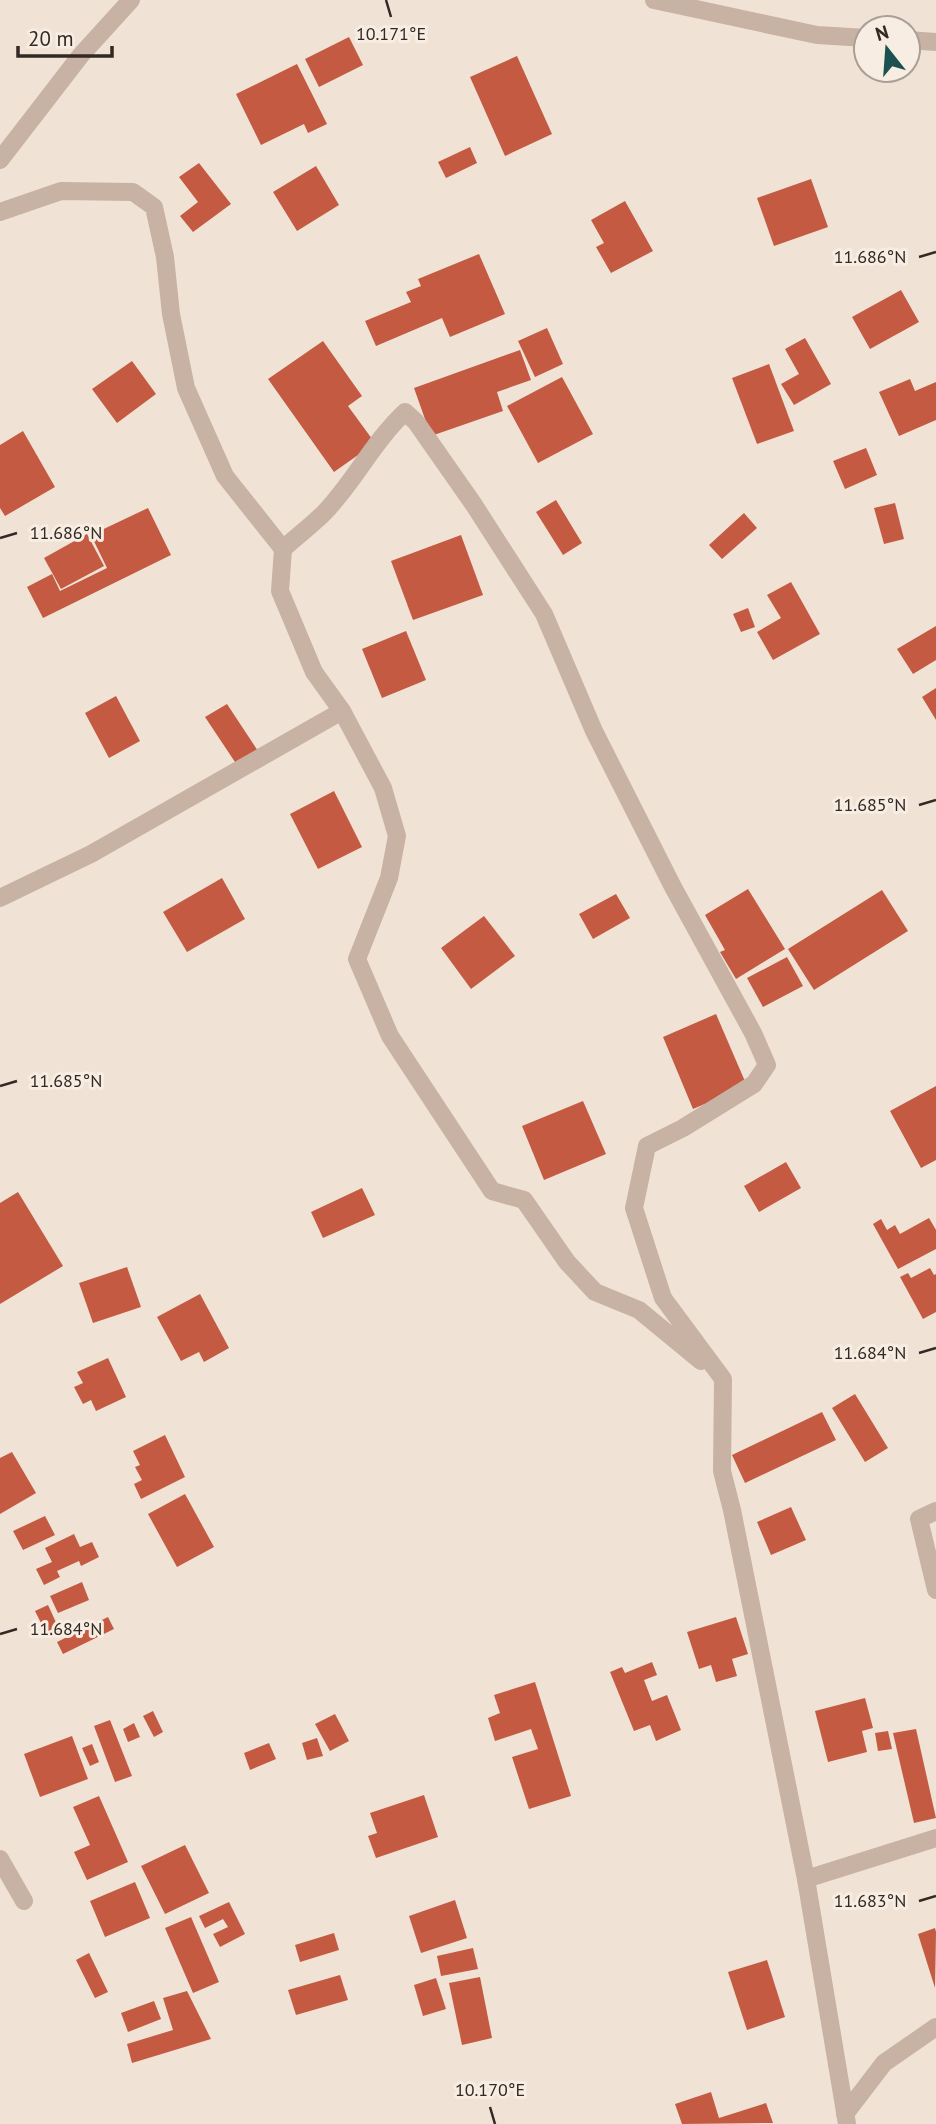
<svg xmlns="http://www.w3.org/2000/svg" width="936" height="2124" viewBox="0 0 936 2124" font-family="'PT Sans',sans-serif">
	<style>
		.building { fill: #c35a41 }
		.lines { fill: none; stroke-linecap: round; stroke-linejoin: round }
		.minor { stroke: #c7b2a3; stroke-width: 18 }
		.ticks { fill: none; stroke: #322925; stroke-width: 2.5 }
		.ticks-label { font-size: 18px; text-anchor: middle; fill: #322925; stroke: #f8ede2; stroke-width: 6; stroke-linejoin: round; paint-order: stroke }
	</style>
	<rect width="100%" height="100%" fill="#f0e3d6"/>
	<g class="building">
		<polygon points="349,37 363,65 319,87 305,59"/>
		<polygon points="517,56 552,134 505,156 470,77"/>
		<polygon points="297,64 327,124 308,133 304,124 261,145 236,94"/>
		<polygon points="470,147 477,163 446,178 438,162"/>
		<polygon points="199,163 231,204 193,232 180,216 198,202 179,177"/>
		<polygon points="316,166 339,205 297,231 273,192"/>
		<polygon points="811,179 828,227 774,246 757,198"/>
		<polygon points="625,201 653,251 611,273 596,247 604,243 591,220"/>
		<polygon points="479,254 505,314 450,337 442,318 376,346 365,321 411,302 406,292 421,286 418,279"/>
		<polygon points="901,290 919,322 870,349 852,317"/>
		<polygon points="547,328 563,364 535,377 518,341"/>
		<polygon points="805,338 831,384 794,405 781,384 799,374 785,349"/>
		<polygon points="323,341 362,396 348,406 375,443 334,472 268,379"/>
		<polygon points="520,350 531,380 497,392 503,411 431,436 414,388"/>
		<polygon points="132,361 156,394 117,423 92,389"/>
		<polygon points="769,364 794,431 757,444 732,378"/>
		<polygon points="562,377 593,434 538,463 507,406"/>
		<polygon points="910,379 915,391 936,382 936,420 899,436 879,392"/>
		<polygon points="23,431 55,487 5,516 0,508 0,445"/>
		<polygon points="866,448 877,475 845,489 833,461"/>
		<polygon points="556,500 582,543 563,555 536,512"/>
		<polygon points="895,503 904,539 884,544 874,508"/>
		<polygon points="148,508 171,555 43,618 27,587 52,574 60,591 107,568 91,535"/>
		<polygon points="744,513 757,528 722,559 709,545"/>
		<polygon points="87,534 104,566 61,589 44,558"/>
		<polygon points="461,535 483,595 413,620 391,561"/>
		<polygon points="791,582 820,634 773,660 757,632 781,618 767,595"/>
		<polygon points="748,608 755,627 741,632 733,614"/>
		<polygon points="936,626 936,660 913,674 897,649"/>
		<polygon points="406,631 426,680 382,698 362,649"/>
		<polygon points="936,688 936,720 922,697"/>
		<polygon points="116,696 140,741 109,758 85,713"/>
		<polygon points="227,704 258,751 237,765 205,717"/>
		<polygon points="334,791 362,847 318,869 290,814"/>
		<polygon points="222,878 245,919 187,952 163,912"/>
		<polygon points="748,889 785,949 736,979 720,952 725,950 705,915"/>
		<polygon points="882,890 908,931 814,990 788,949"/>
		<polygon points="616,894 630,918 593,939 579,914"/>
		<polygon points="484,916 515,956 471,989 441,948"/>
		<polygon points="787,957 803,986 763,1007 747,978"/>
		<polygon points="716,1014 747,1086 693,1109 663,1037"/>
		<polygon points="936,1086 936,1160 921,1168 890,1111"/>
		<polygon points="583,1101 606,1154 544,1180 522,1126"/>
		<polygon points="786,1162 801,1188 759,1212 744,1186"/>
		<polygon points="362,1188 375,1215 323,1238 311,1212"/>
		<polygon points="18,1192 63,1266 0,1304 0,1203"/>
		<polygon points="929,1218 936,1230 936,1249 898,1269 873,1224 881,1219 887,1230 895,1225 900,1234"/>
		<polygon points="127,1267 141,1307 93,1323 79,1283"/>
		<polygon points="930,1268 934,1275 936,1274 936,1312 923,1319 900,1277 908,1273 911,1278"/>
		<polygon points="200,1294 229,1348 204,1362 199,1352 181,1361 157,1317"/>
		<polygon points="108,1358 126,1397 96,1411 91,1400 83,1404 74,1387 83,1383 77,1372"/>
		<polygon points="855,1394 888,1448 865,1462 832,1408"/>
		<polygon points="822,1412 836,1440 745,1483 732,1455"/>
		<polygon points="165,1435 185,1477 141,1499 134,1484 142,1480 135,1467 140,1465 133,1451"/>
		<polygon points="12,1452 36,1493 0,1514 0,1458"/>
		<polygon points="185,1494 214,1547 177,1567 148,1514"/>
		<polygon points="791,1507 806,1540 771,1555 757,1522"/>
		<polygon points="45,1516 55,1535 23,1550 13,1531"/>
		<polygon points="74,1534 80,1547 92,1542 99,1557 81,1566 79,1561 57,1571 60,1577 44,1585 36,1569 52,1562 45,1548"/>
		<polygon points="82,1582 89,1600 58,1613 50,1596"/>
		<polygon points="48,1605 60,1631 48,1637 35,1611"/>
		<polygon points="108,1617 114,1629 63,1654 57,1642"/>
		<polygon points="736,1617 748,1654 732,1659 737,1676 716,1682 711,1665 699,1669 687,1632"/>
		<polygon points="652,1662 657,1675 644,1680 652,1701 667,1695 681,1730 656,1741 650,1725 634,1731 610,1672 622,1667 625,1673"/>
		<polygon points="535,1682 571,1796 529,1809 512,1757 538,1749 531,1729 495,1741 488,1718 500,1713 494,1695"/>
		<polygon points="865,1698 873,1728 862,1731 867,1752 828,1762 815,1711"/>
		<polygon points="153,1711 163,1732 154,1737 143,1716"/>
		<polygon points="335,1714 349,1741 330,1751 315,1724"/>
		<polygon points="110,1720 132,1776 115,1782 94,1726"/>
		<polygon points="134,1723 140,1737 128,1742 123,1729"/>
		<polygon points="916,1729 936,1818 914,1823 893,1733"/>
		<polygon points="888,1731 892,1749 878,1751 875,1733"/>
		<polygon points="72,1736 88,1779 40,1797 24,1754"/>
		<polygon points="317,1738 323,1756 307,1760 302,1743"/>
		<polygon points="269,1743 276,1759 250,1770 244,1753"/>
		<polygon points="92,1744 99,1762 90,1766 82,1748"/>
		<polygon points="424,1795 438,1837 376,1858 368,1836 377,1833 370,1813"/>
		<polygon points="99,1796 128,1862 87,1880 74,1852 90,1845 73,1807"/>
		<polygon points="185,1845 209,1893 165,1914 141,1866"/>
		<polygon points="135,1882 150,1918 105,1937 90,1901"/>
		<polygon points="455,1900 467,1938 421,1953 409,1916"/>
		<polygon points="229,1902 245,1934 220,1947 213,1934 228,1927 223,1919 205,1928 199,1916"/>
		<polygon points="191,1917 219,1982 193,1993 165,1928"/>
		<polygon points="935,1928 936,1932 935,1988 918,1934"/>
		<polygon points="334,1933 339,1950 300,1962 295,1945"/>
		<polygon points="473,1948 478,1969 441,1976 437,1956"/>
		<polygon points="89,1953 108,1992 95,1998 76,1960"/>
		<polygon points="767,1960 785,2017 747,2030 728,1972"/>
		<polygon points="340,1975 348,2000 296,2015 288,1990"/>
		<polygon points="480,1977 492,2038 462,2045 449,1983"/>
		<polygon points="436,1978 446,2009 423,2016 414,1985"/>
		<polygon points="187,1991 211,2039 132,2063 127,2044 173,2030 163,1998"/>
		<polygon points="154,2001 161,2019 128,2032 121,2013"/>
		<polygon points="711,2092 719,2118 766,2103 773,2123 682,2124 675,2104"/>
	</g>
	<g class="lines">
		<g class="minor">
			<polyline points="654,0 817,35 866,38"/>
			<polyline points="908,40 936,42"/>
			<polyline points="0,160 81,55 131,0"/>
			<path d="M 0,212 L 61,191 L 133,192 L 154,207 L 165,257 L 171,314 L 186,388 L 225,476 L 283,549 C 296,537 311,526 324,513 C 354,482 373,442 405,412 L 416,422 L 474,505 L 544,614 L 594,731 L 673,887 L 753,1033 L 767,1065 L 754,1084 L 683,1128 L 647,1146 L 634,1208 L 663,1298 L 723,1379 L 722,1471 L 732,1510 L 806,1879 L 847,2124"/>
			<polyline points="283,549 280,591 314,672 342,711 383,788 397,836 389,878 357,959 390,1036 492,1191 524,1200 567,1262 595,1292 639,1310 701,1361"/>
			<polyline points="0,898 91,854 342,711"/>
			<polyline points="936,1511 919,1519 936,1590"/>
			<polyline points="0,1859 24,1901"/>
			<polyline points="806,1879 936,1838"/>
			<polyline points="845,2114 884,2063 936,2027"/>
		</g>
	</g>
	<path class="ticks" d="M 386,0 L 391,17M 919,257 L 936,252M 0,538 L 17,533M 919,805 L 936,800M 0,1086 L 17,1081M 919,1353 L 936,1348M 0,1634 L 17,1629M 919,1901 L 936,1896M 490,2107 L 495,2124"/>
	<g class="ticks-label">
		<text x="391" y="40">10.171°E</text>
		<text x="870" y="263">11.686°N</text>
		<text x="66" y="539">11.686°N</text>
		<text x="870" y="811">11.685°N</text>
		<text x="66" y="1087">11.685°N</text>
		<text x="870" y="1359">11.684°N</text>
		<text x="66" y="1635">11.684°N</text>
		<text x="870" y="1907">11.683°N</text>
		<text x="490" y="2096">10.170°E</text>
	</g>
	<g transform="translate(887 49) rotate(343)"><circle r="33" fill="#f8ede2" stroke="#a99f96" stroke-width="2"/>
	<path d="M0-5L12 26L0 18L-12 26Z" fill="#1c5152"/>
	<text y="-10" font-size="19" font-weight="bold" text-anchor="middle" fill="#322925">N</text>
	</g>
	<path d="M18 46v10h94v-10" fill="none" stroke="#322925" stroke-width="3.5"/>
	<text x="28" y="46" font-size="21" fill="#322925" stroke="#f8ede2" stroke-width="5" paint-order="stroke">20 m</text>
</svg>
